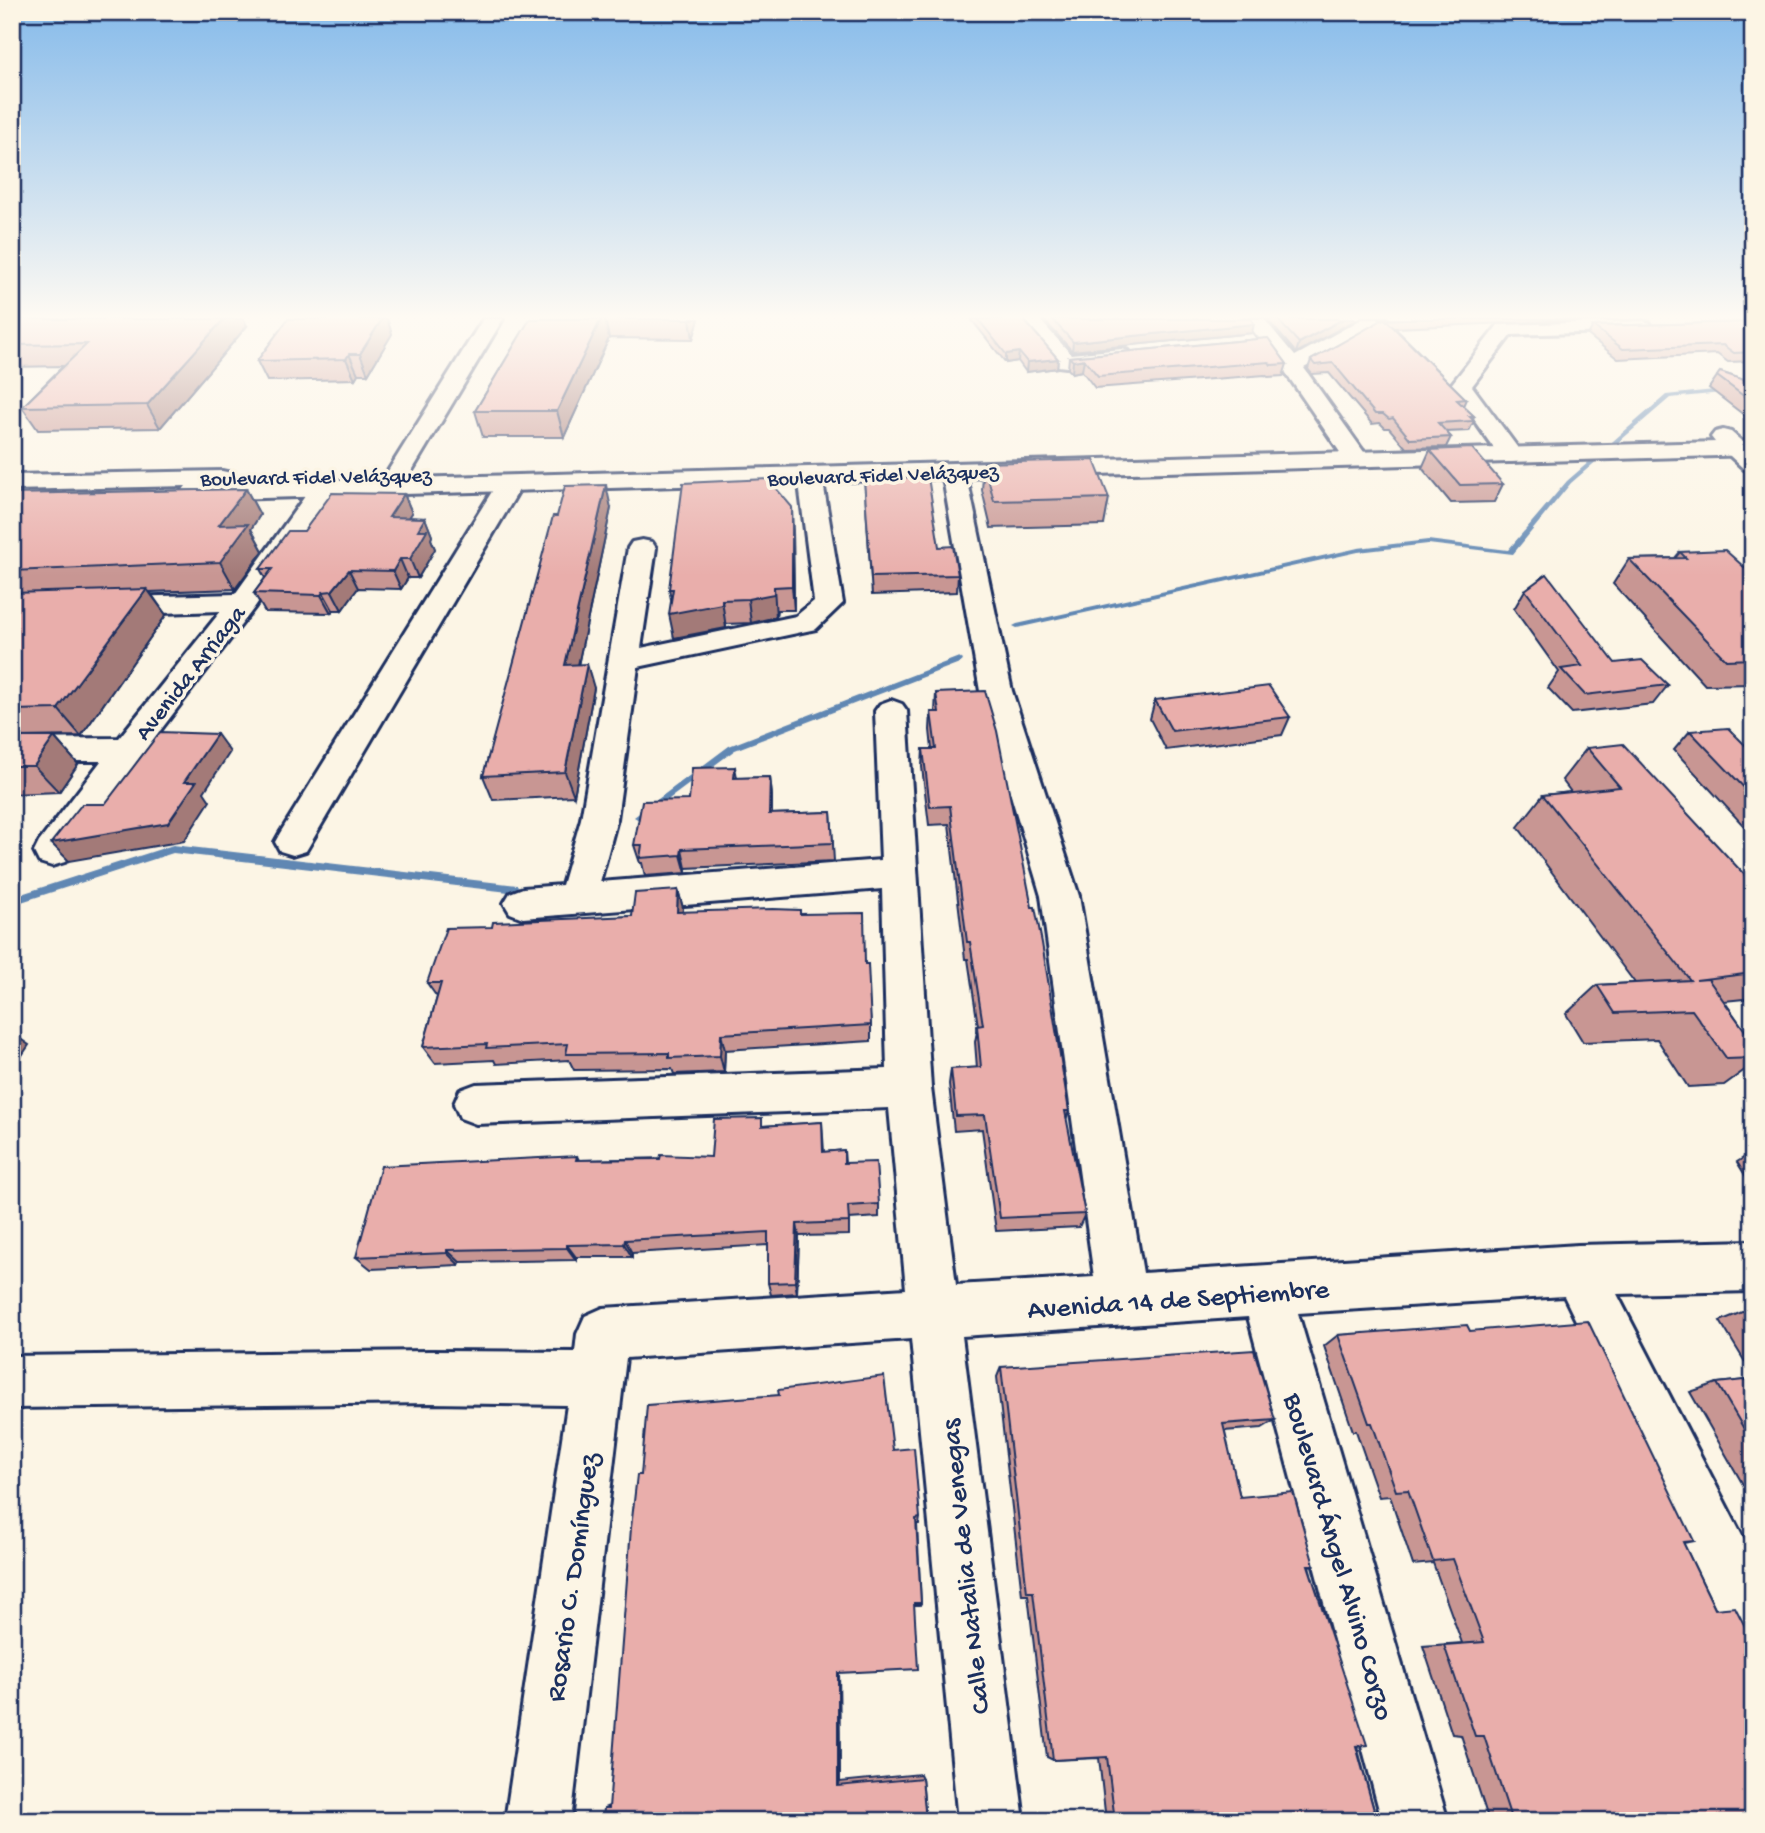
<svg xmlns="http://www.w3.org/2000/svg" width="1765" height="1833" viewBox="0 0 1765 1833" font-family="'Gochi Hand',sans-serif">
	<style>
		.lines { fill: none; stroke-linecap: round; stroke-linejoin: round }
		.stream { fill: #6187b3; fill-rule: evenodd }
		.street-casing { stroke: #1b2f5e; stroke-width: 6 }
		.secondary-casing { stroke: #1b2f5e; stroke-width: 6 }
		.street { fill: #fcf5e5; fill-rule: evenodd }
		.secondary { fill: #fcf5e5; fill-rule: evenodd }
		.wall { fill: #c89693; stroke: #1b2f5e; stroke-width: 2 }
		.shaded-wall { fill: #a37a78; stroke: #1b2f5e; stroke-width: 2 }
		.building { fill: #e9aeab; stroke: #1b2f5e; stroke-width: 2 }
		.labels { text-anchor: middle; stroke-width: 7; stroke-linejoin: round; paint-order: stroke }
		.far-street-label { font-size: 21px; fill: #1b2f5e; stroke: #fcf5e5 }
		.street-label { font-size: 24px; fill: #1b2f5e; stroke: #fcf5e5 }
		.near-street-label { font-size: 28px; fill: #1b2f5e; stroke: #fcf5e5 }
	</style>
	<rect width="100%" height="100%" fill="#fcf5e5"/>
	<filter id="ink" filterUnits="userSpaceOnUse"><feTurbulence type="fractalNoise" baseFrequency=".0143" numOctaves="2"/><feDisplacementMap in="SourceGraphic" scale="14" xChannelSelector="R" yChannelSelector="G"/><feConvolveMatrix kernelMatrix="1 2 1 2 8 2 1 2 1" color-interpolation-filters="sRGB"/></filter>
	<g filter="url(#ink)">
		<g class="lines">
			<g class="stream">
				<polygon points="1753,386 1753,390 1670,398 1571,483 1513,554 1428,544 1358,552 1017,628 1013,626 1017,624 1358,548 1428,540 1508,550 1567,481 1666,395"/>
				<polygon points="959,657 963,660 962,662 735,750 642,819 639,820 634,817 729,746"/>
				<polygon points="173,845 517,885 522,889 517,893 173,853 12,905 12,897"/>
			</g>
			<g class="street-casing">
				<g id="street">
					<polygon points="483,319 503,319 407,479 398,481 389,479 386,474"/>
					<polygon points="1018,319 1039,319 1071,354 1122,349 1129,351 1133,355 1129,359 1122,361 1066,367 1058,366"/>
					<polygon points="1244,319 1264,319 1295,356 1362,319 1387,319 1384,323 1304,368 1369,459 1366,464 1357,466 1348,464 1284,370"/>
					<polygon points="1643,321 1650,323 1653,327 1650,331 1511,335 1472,386 1523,455 1520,460 1511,462 1502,460 1450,386 1498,325"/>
					<polygon points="1723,430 1731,432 1753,451 1753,471 1744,469 1715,442 1711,437 1715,432"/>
					<polygon points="954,465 963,467 966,472 1012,691 1079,896 1143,1273 1578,1245 1753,1241 1753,1291 1617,1294 1753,1557 1753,1650 1732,1641 1564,1296 1298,1313 1448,1821 1382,1821 1248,1317 962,1336 1024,1821 958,1821 911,1339 626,1358 571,1821 505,1821 567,1405 430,1403 12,1408 12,1356 430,1351 575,1352 577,1334 585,1316 603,1308 906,1289 889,1108 476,1124 460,1118 454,1104 460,1090 476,1084 887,1069 882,889 523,918 510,913 504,903 510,893 523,888 562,885 581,819 628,548 632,542 642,540 652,542 656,548 641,648 796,616 814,601 798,476 801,471 810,469 819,471 822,476 843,603 816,629 638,667 617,819 600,882 881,860 875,711 880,704 891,700 902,704 907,711 931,1088 956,1285 1094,1277 1041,896 980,691 942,472 945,467"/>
					<polygon points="509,477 518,480 522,485 306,851 293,855 280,851 275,842 280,833 496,485 500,480"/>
					<polygon points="322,482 331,485 335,490 254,608 140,757 65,862 52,866 39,862 34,852 39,842 101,761 12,761 12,739 119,738 221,611 12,618 12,600 235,594 313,485"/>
				</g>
			</g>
			<g class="secondary-casing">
				<polygon id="secondary" points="1753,441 1753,455 194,500 185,497 181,492 186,486 12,490 12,475 222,471 231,473 234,478 230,483"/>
			</g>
			<use href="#street" class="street"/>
			<use href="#secondary" class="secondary"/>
		</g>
		<g class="wall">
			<polygon points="12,319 247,326 160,428 38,430 22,407 63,366 12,367"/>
			<polygon points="288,319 387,319 392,334 368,374 358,374 355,379 267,381 257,361"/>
			<polygon points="530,319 699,319 693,339 609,338 564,437 483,437 475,411"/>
			<polygon points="971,319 1023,319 1058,359 1057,368 1026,372 1018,361 1006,363"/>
			<polygon points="1043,319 1251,319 1252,333 1072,351"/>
			<polygon points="1267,319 1357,319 1296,353"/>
			<polygon points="1384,319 1593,319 1395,328 1466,399 1463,406 1474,416 1473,420 1474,421 1469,431 1446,432 1451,437 1446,447 1406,448 1389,428 1385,428 1380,423 1372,424 1329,373 1312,374 1308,369 1311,360"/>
			<polygon points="1753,322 1753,361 1728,362 1717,354 1618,359 1588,335 1593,326"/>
			<polygon points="1268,338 1287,364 1283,376 1268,377 1265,375 1095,388 1082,371 1072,373 1068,369 1069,357"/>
			<polygon points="1720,372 1753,383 1753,422 1709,388"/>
			<polygon points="1430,450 1503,484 1494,502 1451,503 1422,468"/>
			<polygon points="984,463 1109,498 1104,525 991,528 982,490"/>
			<polygon points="864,478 939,547 958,575 957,592 872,595"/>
			<polygon points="246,489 260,515 251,529 263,551 235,589 150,592 166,615 81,736 17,737 54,737 78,764 59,792 12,794 12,494"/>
			<polygon points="404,494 412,513 409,517 425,518 432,536 431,539 435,549 418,578 408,578 401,589 358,588 342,610 333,610 331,613 265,612 254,593 265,578 260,569 304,531"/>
			<polygon points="611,508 578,665 594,688 574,796 493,800 483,776 557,516"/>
			<polygon points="793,531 794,610 777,610 776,617 751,623 726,624 726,628 674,638 671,599 669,589"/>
			<polygon points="1680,552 1753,575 1753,684 1705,685 1613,584 1629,559 1675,558"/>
			<polygon points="1525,590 1615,663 1668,685 1653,704 1572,713 1548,688 1559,672 1514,609"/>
			<polygon points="936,693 1069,1111 1066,1120 1085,1214 1079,1227 996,1231 982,1129 954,1131 949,1084 951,1069 977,1068 975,1042 978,1026 968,959 965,959 949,824 929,825 922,767 923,749 932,749 930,730 931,712 935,712"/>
			<polygon points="1155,700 1290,717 1282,735 1166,750 1150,719"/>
			<polygon points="1690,731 1753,753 1753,836 1674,750"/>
			<polygon points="1587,748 1753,884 1753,998 1724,1001 1753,1042 1753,1064 1724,1085 1688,1087 1657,1039 1583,1042 1566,1014 1597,985 1635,983 1518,827 1543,795 1571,792 1562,780"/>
			<polygon points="735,767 737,778 770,777 772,796 772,814 831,812 834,861 686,868 686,873 645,876 642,863 640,863 634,845 689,800"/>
			<polygon points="678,890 683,908 683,912 800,914 865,964 871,1025 871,1041 725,1050 724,1072 674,1074 672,1069 574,1070 569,1060 496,1064 494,1060 435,1063 423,1047 437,997 427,983 492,927 632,916"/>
			<polygon points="822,1122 824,1152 844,1150 845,1163 879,1204 879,1217 849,1219 849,1235 799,1236 797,1293 771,1295 768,1283 768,1245 632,1253 632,1257 576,1257 576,1260 460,1262 459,1265 371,1269 356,1257 577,1156 579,1160 711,1157 764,1126"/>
			<polygon points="1753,1152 1753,1188 1737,1162"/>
			<polygon points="1747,1310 1753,1310 1753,1375 1720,1321"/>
			<polygon points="1470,1331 1694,1541 1683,1543 1753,1821 1489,1821 1461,1735 1452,1734 1423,1646 1462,1643 1433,1563 1413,1565 1390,1496 1379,1497 1356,1431 1353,1431 1324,1346 1338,1335"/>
			<polygon points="1001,1367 1275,1420 1262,1428 1224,1431 1240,1497 1314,1565 1309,1566 1377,1821 1106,1821 1099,1758 1053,1760 1047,1757 1028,1595 1022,1595 997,1377"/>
			<polygon points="1753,1379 1753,1502 1690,1392 1717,1383"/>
			<polygon points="893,1450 920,1518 919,1524 917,1524 921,1603 920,1605 914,1605 839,1673 840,1782 920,1774 922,1778 926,1821 604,1808 609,1806"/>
		</g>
		<g class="shaded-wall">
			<polygon points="224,319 244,319 247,326 160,428 147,405"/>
			<polygon points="382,319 387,319 392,334 368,374 360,354"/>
			<polygon points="601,319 605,319 609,338 564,437 557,411"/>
			<polygon points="690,319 699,319 693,339"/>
			<polygon points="1343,319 1357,319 1296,353 1299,343"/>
			<polygon points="1254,324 1252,333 1072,351 1073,342"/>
			<polygon points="1019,352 1018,361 1006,363 1006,354"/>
			<polygon points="349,354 358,374 355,379 346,359"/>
			<polygon points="1058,359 1057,368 1026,372 1027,362"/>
			<polygon points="1084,359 1082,371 1072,373 1073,361"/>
			<polygon points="606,485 611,508 573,689 565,665"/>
			<polygon points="246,489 260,515 251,529 263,551 235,589 220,562 219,525"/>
			<polygon points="404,494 412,513 397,535 389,517"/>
			<polygon points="792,507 793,531 794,610 792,586"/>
			<polygon points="425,518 432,536 431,539 435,549 418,578 410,559 418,530"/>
			<polygon points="400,559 408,578 401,589 393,571"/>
			<polygon points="349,570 358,588 342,610 332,591"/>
			<polygon points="774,587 776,617 751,623 748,599"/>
			<polygon points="147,589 166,615 81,736 58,709"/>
			<polygon points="323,592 333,610 331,613 321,595"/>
			<polygon points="722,600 726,628 674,638 669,614"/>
			<polygon points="587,664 594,688 574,796 565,772"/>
			<polygon points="217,734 230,752 204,792 210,801 184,841 69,861 51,843 184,782"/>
			<polygon points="54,737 78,764 59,792 34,766"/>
			<polygon points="770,777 772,796 771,832 769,814"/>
			<polygon points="682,849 686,868 686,873 681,855"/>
			<polygon points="678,890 683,908 681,929 677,912"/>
			<polygon points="12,1033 29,1045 12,1070"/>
			<polygon points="721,1034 725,1050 724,1072 720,1056"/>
			<polygon points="797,1224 799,1236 797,1293 795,1282"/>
			<polygon points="625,1240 632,1253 632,1257 624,1244"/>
			<polygon points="567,1245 576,1257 576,1260 567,1248"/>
			<polygon points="447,1250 460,1262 459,1265 447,1253"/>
			<polygon points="838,1673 839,1673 840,1782 838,1786"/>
		</g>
		<g class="building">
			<polygon points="12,319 224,319 147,405 22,407 87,344 12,345"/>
			<polygon points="288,319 382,319 360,354 349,354 346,359 257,361"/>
			<polygon points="530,319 601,319 557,411 475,411"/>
			<polygon points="978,319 1023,319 1058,359 1027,362 1019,352 1006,354"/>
			<polygon points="1052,319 1251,319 1254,324 1073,342"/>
			<polygon points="1277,319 1343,319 1299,343"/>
			<polygon points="1384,319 1403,319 1386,320 1466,399 1457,400 1474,416 1469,416 1474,421 1438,423 1451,437 1410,439 1393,418 1389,419 1383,414 1375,414 1333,363 1315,365 1311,360"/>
			<polygon points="1753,322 1753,352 1734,353 1723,345 1623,349 1593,326"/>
			<polygon points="1268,338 1287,364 1271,365 1269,362 1098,376 1084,359 1073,361 1069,357"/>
			<polygon points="1720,372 1753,383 1753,403 1717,376"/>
			<polygon points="1472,448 1503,484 1460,485 1430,450"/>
			<polygon points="1094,460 1109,498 994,501 984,463"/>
			<polygon points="928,477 939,547 953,546 958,575 871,577 864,478"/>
			<polygon points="768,479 792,507 792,586 774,587 774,594 748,599 722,600 722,604 669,614 673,589 669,589 683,483"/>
			<polygon points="606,485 565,665 587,664 565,772 483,776 553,516 557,516 565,486"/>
			<polygon points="246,489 219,525 248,524 220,562 12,571 12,494"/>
			<polygon points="332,493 404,494 389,517 425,518 418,530 427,530 410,559 400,559 393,571 349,570 332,591 323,592 321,595 254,593 272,569 260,569 288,531 304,531"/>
			<polygon points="1725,550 1753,575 1753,659 1726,660 1629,559 1686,558 1680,552"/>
			<polygon points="1547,574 1615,663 1642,660 1668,685 1585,695 1561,669 1582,666 1525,590"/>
			<polygon points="147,589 58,709 12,710 12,593"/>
			<polygon points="1269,686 1290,717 1172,731 1155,700"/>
			<polygon points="985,691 997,731 1032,907 1035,907 1042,943 1069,1111 1065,1111 1085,1214 1000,1218 985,1115 956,1116 951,1069 981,1067 977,1026 983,1025 970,942 967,942 950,806 930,807 923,749 936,749 931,712 939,712 936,693"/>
			<polygon points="1728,728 1753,753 1753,797 1690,731"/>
			<polygon points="160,732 217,734 184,782 196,782 168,823 51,843 82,804 105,804"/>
			<polygon points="12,737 54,737 34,766 12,766"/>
			<polygon points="1623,744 1753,884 1753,973 1696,980 1708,979 1753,1042 1753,1058 1727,1059 1692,1010 1615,1013 1597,985 1690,980 1543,795 1620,787 1587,748"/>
			<polygon points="735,767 734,778 770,777 769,814 831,812 833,843 682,849 681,855 640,858 642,845 634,845 642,801 689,800 692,768"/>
			<polygon points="678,890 677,912 773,909 800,910 800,914 864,913 865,964 868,964 871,1025 721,1034 720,1056 669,1058 669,1053 566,1054 568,1044 486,1048 487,1044 423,1047 441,983 427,983 446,928 492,927 493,922 632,916 635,893"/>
			<polygon points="762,1118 762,1126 822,1122 823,1152 844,1150 844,1163 876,1162 879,1204 848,1206 849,1222 797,1224 795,1282 768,1283 768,1232 625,1240 624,1244 567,1245 567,1248 447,1250 447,1253 356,1257 381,1166 577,1156 576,1160 660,1159 661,1155 711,1157 714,1119"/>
			<polygon points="1747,1310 1753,1310 1753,1320"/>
			<polygon points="1588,1321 1694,1541 1683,1542 1715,1609 1735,1607 1753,1642 1753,1821 1706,1821 1705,1818 1676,1821 1512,1821 1484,1736 1475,1736 1444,1645 1484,1642 1453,1559 1433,1561 1408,1490 1396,1491 1372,1423 1369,1423 1338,1335 1467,1325 1470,1331"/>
			<polygon points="1254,1350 1275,1420 1223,1424 1240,1497 1293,1492 1314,1565 1308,1565 1367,1745 1356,1746 1377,1821 1115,1821 1107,1757 1053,1760 1033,1592 1027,1592 1001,1367"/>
			<polygon points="884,1376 893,1450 914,1448 920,1518 916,1519 921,1603 914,1603 918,1669 838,1673 838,1786 922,1778 926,1821 603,1821 604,1808 609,1808 631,1528 637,1475 641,1475 647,1405 779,1395 778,1390"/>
			<polygon points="1753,1379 1753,1444 1717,1383"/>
		</g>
	</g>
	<linearGradient id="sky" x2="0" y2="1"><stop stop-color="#85baea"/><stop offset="0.55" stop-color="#fefaf3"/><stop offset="1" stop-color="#fefaf3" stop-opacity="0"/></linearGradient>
	<rect width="1765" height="576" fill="url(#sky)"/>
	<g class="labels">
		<g class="far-street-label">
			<text transform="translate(883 474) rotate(-2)" y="7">Boulevard Fidel Velázquez</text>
			<text transform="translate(316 476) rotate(-1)" y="7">Boulevard Fidel Velázquez</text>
		</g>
		<g class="street-label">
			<text transform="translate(189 672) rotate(-52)" y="8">Avenida Arriaga</text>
		</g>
		<g class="near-street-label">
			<text transform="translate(1178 1297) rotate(-4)" y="10">Avenida 14 de Septiembre</text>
			<text transform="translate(1341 1556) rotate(74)" y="10">Boulevard Ángel Alvino Corzo</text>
			<text transform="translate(963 1567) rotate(-96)" y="10">Calle Natalia de Venegas</text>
			<text transform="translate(570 1577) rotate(-82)" y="10">Rosario C. Domínguez</text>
		</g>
	</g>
	<rect width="1765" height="1833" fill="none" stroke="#fcf5e5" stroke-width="42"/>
	<rect x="21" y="21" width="1723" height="1791" fill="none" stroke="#1b2f5e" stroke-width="2.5" filter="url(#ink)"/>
</svg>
